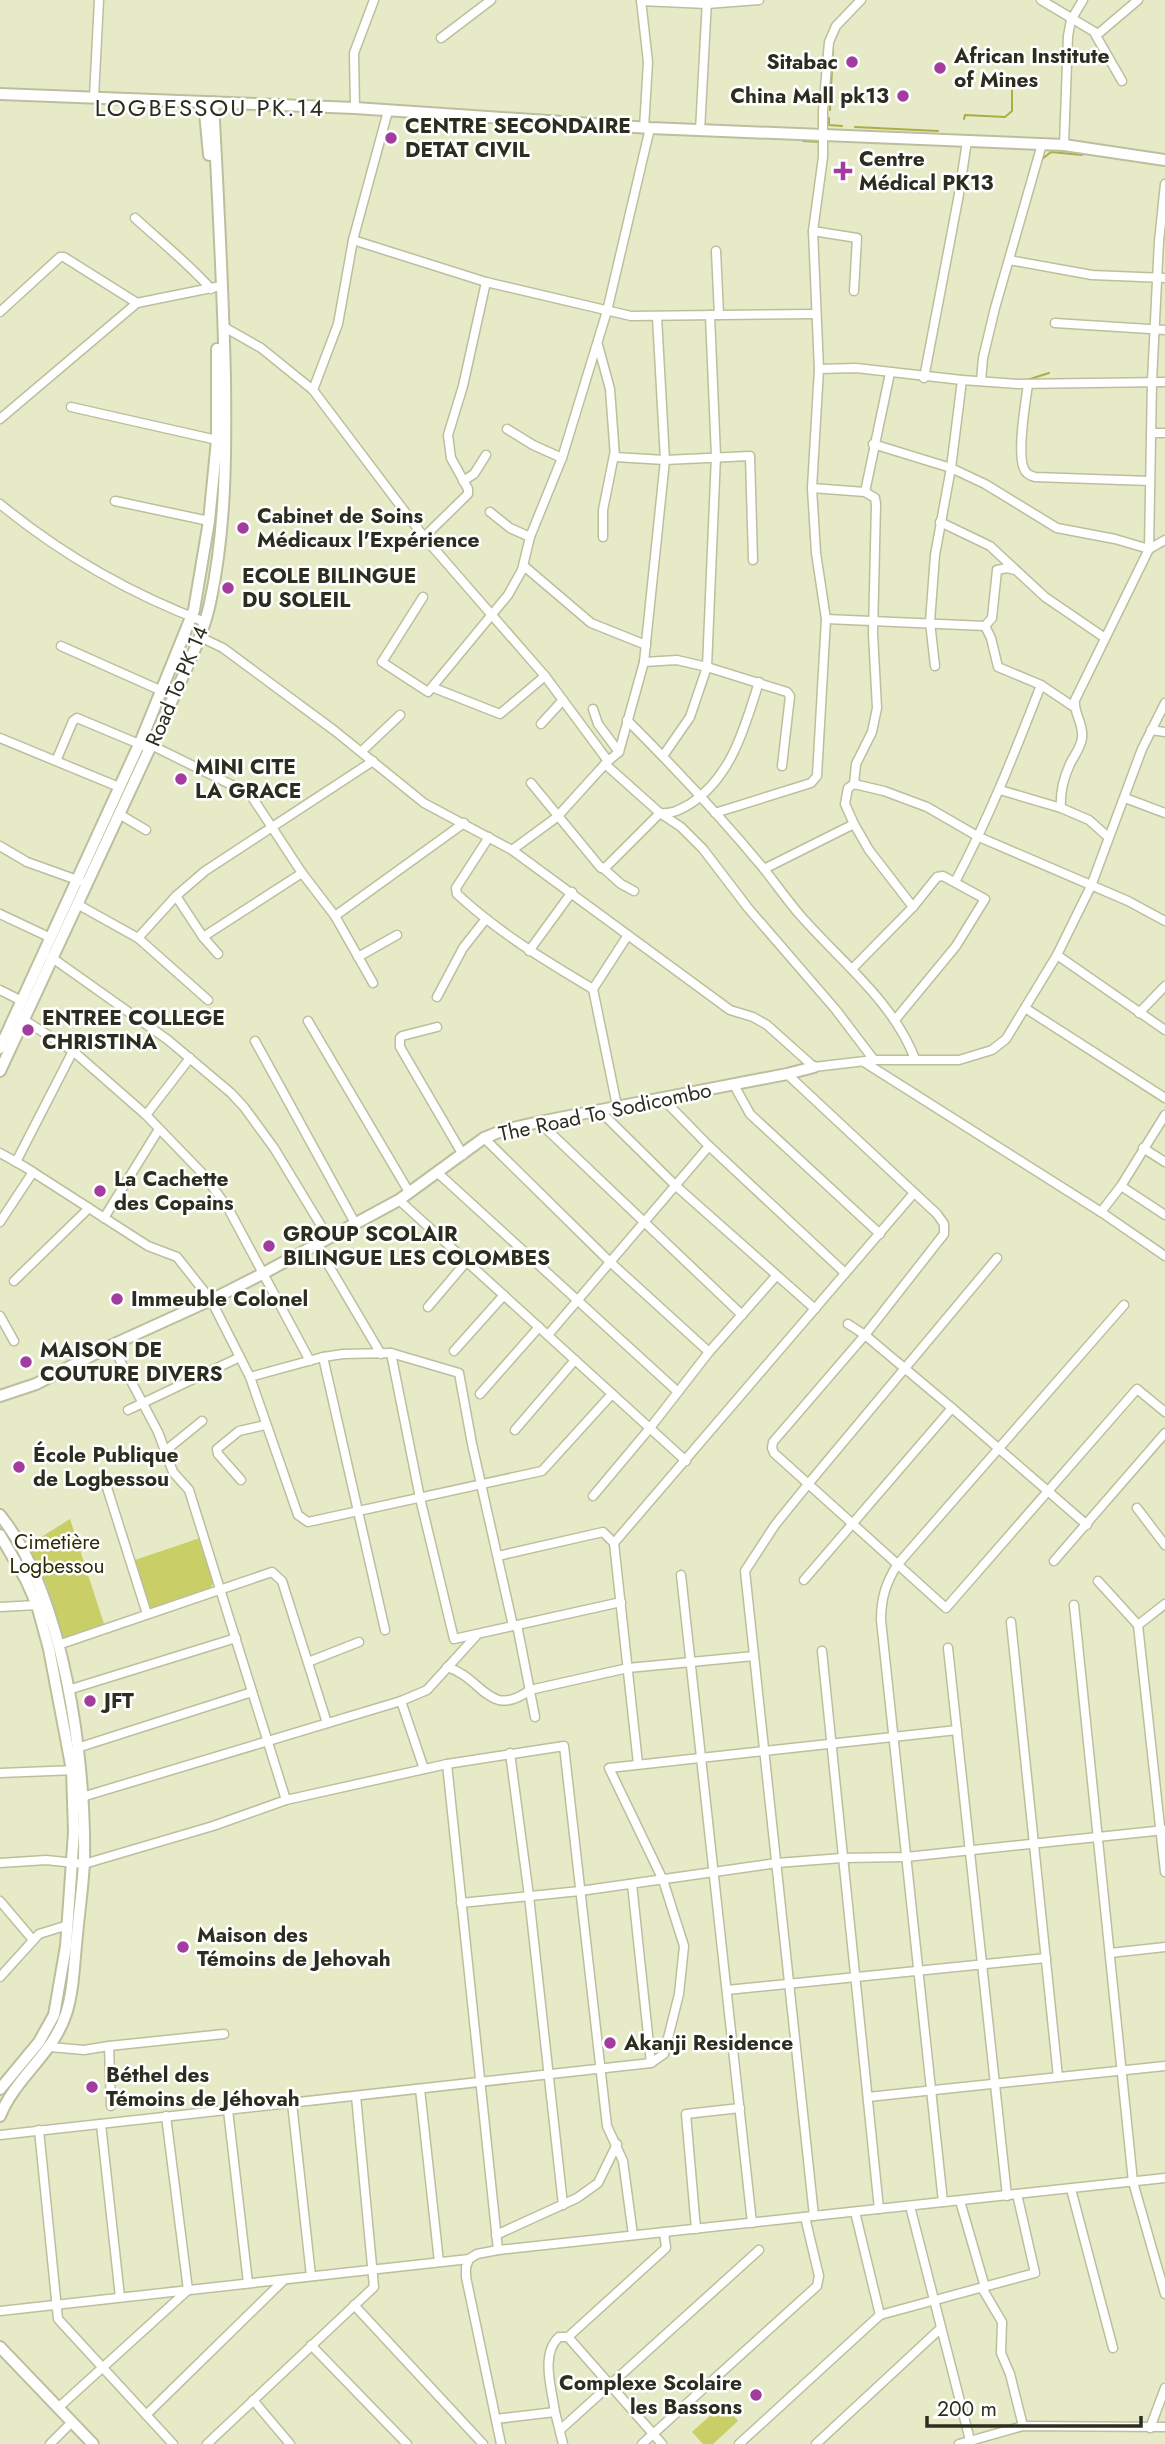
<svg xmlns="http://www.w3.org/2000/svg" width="1165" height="2444" viewBox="0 0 1165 2444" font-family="Jost,sans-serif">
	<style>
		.green { fill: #c9ce66 }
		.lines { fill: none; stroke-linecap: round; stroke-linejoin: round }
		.stream { stroke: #abae44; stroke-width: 2 }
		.minor-casing { stroke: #bcbf9d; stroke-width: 11 }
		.major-casing { stroke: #bcbf9d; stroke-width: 14 }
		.minor { stroke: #fff; stroke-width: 8 }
		.major { stroke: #fff; stroke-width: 10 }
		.poi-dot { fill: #a33c9f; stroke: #fff; stroke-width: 2.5 }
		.labels { text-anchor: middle; stroke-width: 5; stroke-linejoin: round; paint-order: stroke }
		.poi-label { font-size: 21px; font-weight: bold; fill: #2c2d1f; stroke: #fff; text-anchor: start }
		.street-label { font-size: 21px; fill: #2c2d1f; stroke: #fff }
		.park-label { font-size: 21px; fill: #2b2c00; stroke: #fff }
		.quarter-label { font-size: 24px; letter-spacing: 2px; fill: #2c2d1f; stroke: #fff }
	</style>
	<rect width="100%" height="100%" fill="#e7eac7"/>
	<g class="green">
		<polygon points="70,1519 104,1624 74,1639 72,1635 63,1638 47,1585 27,1546"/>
		<polygon points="200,1538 213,1583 210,1590 144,1611 129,1562"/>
		<polygon points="723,2404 738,2421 713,2444 703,2444 692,2432"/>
	</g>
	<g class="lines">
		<g class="stream">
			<polyline points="830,110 833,48"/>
			<polyline points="829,118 829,125 842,126"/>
			<polyline points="964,119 965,115 1005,117 1012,111 1012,90"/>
			<polyline points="855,127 938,131"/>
			<polyline points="803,141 819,142"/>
			<polyline points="1041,160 1051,152 1082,155"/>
			<polyline points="1027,380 1049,373"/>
		</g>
		<g class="minor-casing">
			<g id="minor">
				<polyline points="641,0 648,62 644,128"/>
				<polyline points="1041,0 1098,34 1138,0"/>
				<polyline points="641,1 707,4 759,0"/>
				<polyline points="1095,34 1122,81"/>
				<polyline points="441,38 491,0"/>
				<polyline points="94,97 99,0"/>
				<polyline points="355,108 354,53 374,0"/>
				<polyline points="700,131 707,0"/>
				<polyline points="1064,145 1068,36 1071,20 1083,0"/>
				<path d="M 135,218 C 160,241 188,263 211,289"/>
				<polyline points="813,231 857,238 854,291"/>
				<polyline points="353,240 486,282 631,316 816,314"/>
				<polyline points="716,251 719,315"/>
				<polyline points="1009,260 1092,275 1165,278"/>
				<polyline points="0,312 60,257 64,257 137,303"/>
				<polyline points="1055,323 1165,330"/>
				<polyline points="224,327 261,348 313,390 424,537 545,676 608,761 605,764 660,813 681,827 703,849 748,908 836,1010 874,1060"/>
				<polyline points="598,345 610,389 615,457 665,460 750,456 753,560"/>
				<polyline points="819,369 856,368 962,380 951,468 935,555 930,622 935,666"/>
				<polyline points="924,378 959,194 967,141"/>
				<polyline points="962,380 1018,384 1165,382"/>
				<polyline points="981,381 983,358 995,308 1042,144"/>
				<path d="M 1028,384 C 1026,400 1015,460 1026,472 C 1028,475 1032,476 1035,477 L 1150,481"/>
				<polyline points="313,390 338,324 353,240 388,111"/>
				<polyline points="71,407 217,440"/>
				<polyline points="0,419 137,303 216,287"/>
				<polyline points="507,429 533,445 562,458"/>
				<polyline points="1151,433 1165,433"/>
				<polyline points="873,444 951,468 985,484 1057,528 1115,539 1149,549 1165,540"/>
				<polyline points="463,481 474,474 486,455"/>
				<polyline points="812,488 865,492 875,498 876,504 873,634 877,708 872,732 856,764 854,784"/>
				<polyline points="865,492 890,373"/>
				<polyline points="115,501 209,521"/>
				<path d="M 0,504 C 61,554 131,594 205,622"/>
				<polyline points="490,512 510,528 530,537"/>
				<polyline points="940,522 990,546 1045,597 1105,638"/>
				<polyline points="424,537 468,494 468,489 451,458 448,435 463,386 486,282"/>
				<polyline points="603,537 603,510 614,455"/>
				<polyline points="524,566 591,623 646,645"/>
				<polyline points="423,597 382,662 428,692 508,595 522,570 530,537 562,458 607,311 650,128"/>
				<polyline points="826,619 985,626"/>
				<polyline points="985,626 991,638 998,667 1041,685 1074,707"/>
				<polyline points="985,626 992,618 997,570 1007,568 1015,570"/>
				<polyline points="200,637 223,648 335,731 424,803 512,850 557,817 605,764"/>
				<polyline points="61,646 162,691"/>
				<polyline points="644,662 677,660 707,667 787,692 790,696 782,766"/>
				<polyline points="434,688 500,714 545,676"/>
				<polyline points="593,709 598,724 619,752"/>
				<path d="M 627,720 C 675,768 721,817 764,869 C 776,884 787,900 800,915 C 840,961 893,1001 915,1059"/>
				<polyline points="541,724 563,700"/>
				<polyline points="1151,730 1165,732"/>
				<polyline points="0,738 119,787"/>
				<polyline points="151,745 250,794 302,873 335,916 373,983"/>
				<polyline points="362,751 400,715"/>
				<polyline points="663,756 690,717 707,667 716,456 710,315"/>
				<polyline points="56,761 73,721 77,718 144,746"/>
				<polyline points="608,761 619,752 644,662 665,460 657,317"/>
				<path d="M 531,783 L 601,868 L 606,867 L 660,813 C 673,814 679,810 690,804 C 732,777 745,726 759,682"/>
				<polyline points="1000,790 1061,808"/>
				<polyline points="1125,798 1165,813"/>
				<polyline points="715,813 811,783 817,776 826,619 816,553 812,488 819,369 813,231 823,157 823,111 829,42 836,26 861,0"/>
				<polyline points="119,814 146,830"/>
				<polyline points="854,824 845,804 848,788 854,784 884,791 927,807 979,837 1128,901 1165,921"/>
				<path d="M 489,837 L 456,888 L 457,894 C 498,932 544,960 593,989"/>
				<path d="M 1108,837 L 1089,820 L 1061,808 C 1060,794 1064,777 1070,764 C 1074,756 1081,747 1082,738 C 1084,723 1073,713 1075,700 L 1149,549 L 1152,381 L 1159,241 L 1165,184"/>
				<polyline points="0,846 27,862 80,881"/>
				<polyline points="512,850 730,1010 753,1017 767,1025 814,1067 874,1060 959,1060 992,1050 1006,1039 1057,955 1091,886 1142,749 1165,703"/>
				<polyline points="603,868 621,884 634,891"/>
				<polyline points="764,869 854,824 869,850 913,907"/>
				<path d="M 955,882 C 989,818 1015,752 1041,685"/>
				<polyline points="176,896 203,937 218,954"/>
				<polyline points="77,904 138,938 208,1000"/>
				<polyline points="0,914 51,938"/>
				<polyline points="335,916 464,823"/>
				<polyline points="203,937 302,873"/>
				<polyline points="138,938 176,896 205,871 373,761"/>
				<polyline points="529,951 572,892"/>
				<polyline points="1057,955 1165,1030"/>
				<polyline points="51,957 168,1040 231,1093 244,1107 274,1148 328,1237"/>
				<polyline points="358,957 397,935"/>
				<polyline points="852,969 913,907 937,877 943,876 985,899 956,946 895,1020"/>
				<polyline points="0,990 22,1001"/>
				<polyline points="437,997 463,948 485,920"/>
				<polyline points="1025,1008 1165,1098"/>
				<polyline points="1139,1013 1165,986"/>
				<polyline points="21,1018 73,1051 146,1115 203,1174 228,1208 310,1361"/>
				<polyline points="308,1021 409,1192"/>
				<polyline points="437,1027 402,1036 400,1038 400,1047 463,1155"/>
				<polyline points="255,1041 355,1223"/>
				<polyline points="864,1062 1101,1212 1121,1186 1165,1115"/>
				<polyline points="787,1074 937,1214 944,1224 944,1234 865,1335 773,1442 772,1448 774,1453 946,1608 1137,1389 1165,1412"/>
				<polyline points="734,1085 750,1114 880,1234"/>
				<polyline points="662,1098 709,1146 845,1273"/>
				<polyline points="617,1106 593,989 628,935"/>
				<polyline points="599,1110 676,1186 815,1309"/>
				<polyline points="146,1115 190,1058"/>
				<polyline points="539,1122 742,1315"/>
				<polyline points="484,1138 609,1261 709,1352"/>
				<polyline points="1143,1148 1165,1162"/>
				<polyline points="0,1153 25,1167 148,1246 177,1257 211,1300 250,1377 298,1515 308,1522 542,1471 612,1394"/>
				<polyline points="16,1162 73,1051"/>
				<polyline points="439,1174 678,1392"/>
				<polyline points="1121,1186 1165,1215"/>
				<polyline points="399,1200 686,1461"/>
				<polyline points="1101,1212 1165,1256"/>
				<polyline points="104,1218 159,1129"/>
				<polyline points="0,1222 33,1172"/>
				<polyline points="316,1244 381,1354"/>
				<polyline points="14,1281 89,1208"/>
				<polyline points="428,1307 467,1261"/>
				<polyline points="0,1316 14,1341"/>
				<polyline points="848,1324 865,1335 952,1408 1087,1525"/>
				<polyline points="548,1335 709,1146"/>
				<polyline points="112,1345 158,1432 173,1472 189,1490 286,1800"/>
				<polyline points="454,1351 504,1295"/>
				<polyline points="391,1353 420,1498 454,1639 621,1602"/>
				<polyline points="323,1357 385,1630"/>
				<polyline points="250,1377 323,1357 343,1354 391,1353 459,1373 472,1444 513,1626"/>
				<polyline points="480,1394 539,1327"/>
				<polyline points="128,1410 240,1357"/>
				<polyline points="515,1430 575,1360"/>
				<polyline points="165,1451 202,1421"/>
				<polyline points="103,1475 147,1614"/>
				<polyline points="241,1480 218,1454 217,1449 239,1431 265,1425"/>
				<polyline points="593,1496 650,1428 709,1352 776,1276"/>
				<polyline points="1137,1508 1165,1545"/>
				<polyline points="614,1543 914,1193"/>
				<polyline points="498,1556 603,1532 614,1543 638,1764"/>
				<polyline points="1054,1561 1165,1433"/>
				<polyline points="681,1575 752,2223"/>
				<polyline points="804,1580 952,1408"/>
				<polyline points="1098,1581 1138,1625 1165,1872"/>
				<polyline points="1074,1605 1133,2182 1165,2294"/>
				<polyline points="0,1607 37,1605"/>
				<polyline points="1011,1622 1058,2077"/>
				<polyline points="517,1625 535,1717"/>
				<polyline points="1138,1625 1165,1604"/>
				<polyline points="58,1645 272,1572 282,1581 327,1723"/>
				<polyline points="948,1648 1007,2196"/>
				<polyline points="822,1651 879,2209"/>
				<polyline points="308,1662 359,1642"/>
				<path d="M 447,1667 C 483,1678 489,1720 530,1690 L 628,1668 L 754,1656"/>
				<polyline points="68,1690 236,1638"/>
				<polyline points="401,1701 424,1769"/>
				<polyline points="77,1748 252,1692"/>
				<polyline points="510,1753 529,1896 563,2205"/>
				<polyline points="447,1764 498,2250"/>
				<polyline points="0,1773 76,1770"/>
				<polyline points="82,1797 401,1701 427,1690 476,1636"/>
				<polyline points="0,1863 46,1860 84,1864 213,1826 286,1800 447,1764 564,1746 607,2126 623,2161 633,2235"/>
				<polyline points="632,1884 651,2063"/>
				<polyline points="0,1901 33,1940"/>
				<polyline points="461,1903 580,1891 777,1863 842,1858 906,1857 1165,1830"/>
				<polyline points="1110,1953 1165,1947"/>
				<polyline points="0,1977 39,1934 68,1925"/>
				<polyline points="727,1990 1046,1958"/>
				<polyline points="109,2046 111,2106"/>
				<polyline points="50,2047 84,2050 109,2046 224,2034"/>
				<polyline points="420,2089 439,2262"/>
				<polyline points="868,2097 1165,2066"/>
				<polyline points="292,2103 311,2276"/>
				<polyline points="228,2110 248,2283"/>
				<polyline points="101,2124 120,2297"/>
				<polyline points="39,2130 58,2319 173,2444"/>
				<polyline points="0,2135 651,2063 664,2054 679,1994 684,1946 663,1880 609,1768 957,1730"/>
				<polyline points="1071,2189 1113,2348"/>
				<polyline points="960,2201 985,2287"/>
				<path d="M 943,2202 L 881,1620 C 881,1598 886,1583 897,1565 L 1124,1305"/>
				<polyline points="910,2206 971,2444"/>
				<polyline points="855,2212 880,2315"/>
				<polyline points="814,2216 745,1571 775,1525 809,1483 997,1258"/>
				<polyline points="696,2229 686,2114 740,2108"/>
				<polyline points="496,2235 577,2198 598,2183 617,2144"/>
				<polyline points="469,2259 466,2267 466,2277 501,2444"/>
				<polyline points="982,2288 1002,2322 1001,2353 1010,2374 1023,2426"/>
				<polyline points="354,2305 483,2444"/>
				<polyline points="0,2311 469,2259 477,2254 498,2250 1165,2178"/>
				<polyline points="568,2337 662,2444"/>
				<polyline points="311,2345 407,2444"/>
				<polyline points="253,2400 290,2444"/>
				<polyline points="58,2408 188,2290 166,2116"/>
				<path d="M 555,2412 C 552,2390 540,2354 559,2337 L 568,2337 L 666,2248 L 664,2232"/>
				<polyline points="146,2415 284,2280"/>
				<polyline points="496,2419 555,2412 563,2444"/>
				<polyline points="1150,2428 1165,2388"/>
				<polyline points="560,2430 759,2250"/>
				<polyline points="50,2444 67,2427"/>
				<polyline points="207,2444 374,2287 356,2096"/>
				<polyline points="642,2444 817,2286 819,2276 805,2217"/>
				<polyline points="739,2444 880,2315 1035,2273 1017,2194"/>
				<polyline points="816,2444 941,2328"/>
				<polyline points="959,2444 1023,2426 1165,2427"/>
			</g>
		</g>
		<g class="major-casing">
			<g id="major">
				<polyline points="0,94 355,108 650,128 1064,145 1165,160"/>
				<polyline points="204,102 209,155"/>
				<polyline points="0,1048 142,738 194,610 209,521 217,440 217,349"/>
				<path d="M 0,1071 L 180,683 C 192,656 204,631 210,603 C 226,530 226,453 225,379 C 223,287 218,194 213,102"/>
				<polyline points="0,1396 36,1384 112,1345 211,1300 262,1274 399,1200 484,1138 504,1130 539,1122 787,1074 814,1067"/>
				<path d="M 0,1515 C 64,1595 86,1760 84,1861 C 83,1886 79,1911 77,1935 C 74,1961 74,1989 66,2014 C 53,2054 15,2078 0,2116"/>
				<polyline points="0,1535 26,1580 37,1605 49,1649 72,1770 74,1832 66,1946 54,2015 39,2042 0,2089"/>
				<polyline points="0,2347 93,2444"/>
			</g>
		</g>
		<use href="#minor" class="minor"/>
		<use href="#major" class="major"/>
	</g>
	<g class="poi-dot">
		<circle cx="852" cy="62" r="7"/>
		<circle cx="940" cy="68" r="7"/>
		<circle cx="903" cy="96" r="7"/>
		<circle cx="391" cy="138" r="7"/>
		<path d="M839.5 160.5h7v7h7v7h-7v7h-7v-7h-7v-7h7z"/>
		<circle cx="243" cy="528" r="7"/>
		<circle cx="228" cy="588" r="7"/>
		<circle cx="181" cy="779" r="7"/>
		<circle cx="28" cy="1030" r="7"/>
		<circle cx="100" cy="1191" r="7"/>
		<circle cx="269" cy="1246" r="7"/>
		<circle cx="117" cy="1299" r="7"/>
		<circle cx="26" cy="1362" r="7"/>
		<circle cx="19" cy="1467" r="7"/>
		<circle cx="90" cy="1701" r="7"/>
		<circle cx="183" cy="1947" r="7"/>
		<circle cx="610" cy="2043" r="7"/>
		<circle cx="92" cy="2087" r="7"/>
		<circle cx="756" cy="2395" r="7"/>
	</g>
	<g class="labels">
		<g class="poi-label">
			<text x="954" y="63">African Institute<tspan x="954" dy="24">of Mines</tspan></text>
			<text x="838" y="69" text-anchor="end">Sitabac</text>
			<text x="889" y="103" text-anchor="end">China Mall pk13</text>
			<text x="405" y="133">CENTRE SECONDAIRE<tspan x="405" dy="24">DETAT CIVIL</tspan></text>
			<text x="859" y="166">Centre<tspan x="859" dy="24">Médical PK13</tspan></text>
			<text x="257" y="523">Cabinet de Soins<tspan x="257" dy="24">Médicaux l'Expérience</tspan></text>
			<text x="242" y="583">ECOLE BILINGUE<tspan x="242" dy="24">DU SOLEIL</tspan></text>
			<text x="195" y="774">MINI CITE<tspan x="195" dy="24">LA GRACE</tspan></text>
			<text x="42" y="1025">ENTREE COLLEGE<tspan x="42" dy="24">CHRISTINA</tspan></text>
			<text x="114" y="1186">La Cachette<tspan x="114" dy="24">des Copains</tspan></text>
			<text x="283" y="1241">GROUP SCOLAIR<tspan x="283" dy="24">BILINGUE LES COLOMBES</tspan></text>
			<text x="131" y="1306">Immeuble Colonel</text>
			<text x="40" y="1357">MAISON DE<tspan x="40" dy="24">COUTURE DIVERS</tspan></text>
			<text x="33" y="1462">École Publique<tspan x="33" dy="24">de Logbessou</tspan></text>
			<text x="104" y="1708">JFT</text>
			<text x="197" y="1942">Maison des<tspan x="197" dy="24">Témoins de Jehovah</tspan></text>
			<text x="624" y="2050">Akanji Residence</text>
			<text x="106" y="2082">Béthel des<tspan x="106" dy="24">Témoins de Jéhovah</tspan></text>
			<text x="742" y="2390" text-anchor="end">Complexe Scolaire<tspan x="742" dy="24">les Bassons</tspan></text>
		</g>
		<g class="street-label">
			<text transform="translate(177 686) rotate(-67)" y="7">Road To PK 14</text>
			<text transform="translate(605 1112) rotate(-12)" y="7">The Road To Sodicombo</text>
		</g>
		<g class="park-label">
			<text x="57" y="1549">Cimetière<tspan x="57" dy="24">Logbessou</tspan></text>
		</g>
		<g class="quarter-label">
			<text x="210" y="116">LOGBESSOU PK.14</text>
		</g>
	</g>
	<path d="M927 2416v10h214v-10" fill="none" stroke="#2c2d1f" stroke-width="3.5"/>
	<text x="937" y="2416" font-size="21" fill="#2c2d1f" stroke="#ffffff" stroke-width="5" paint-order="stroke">200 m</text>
</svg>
